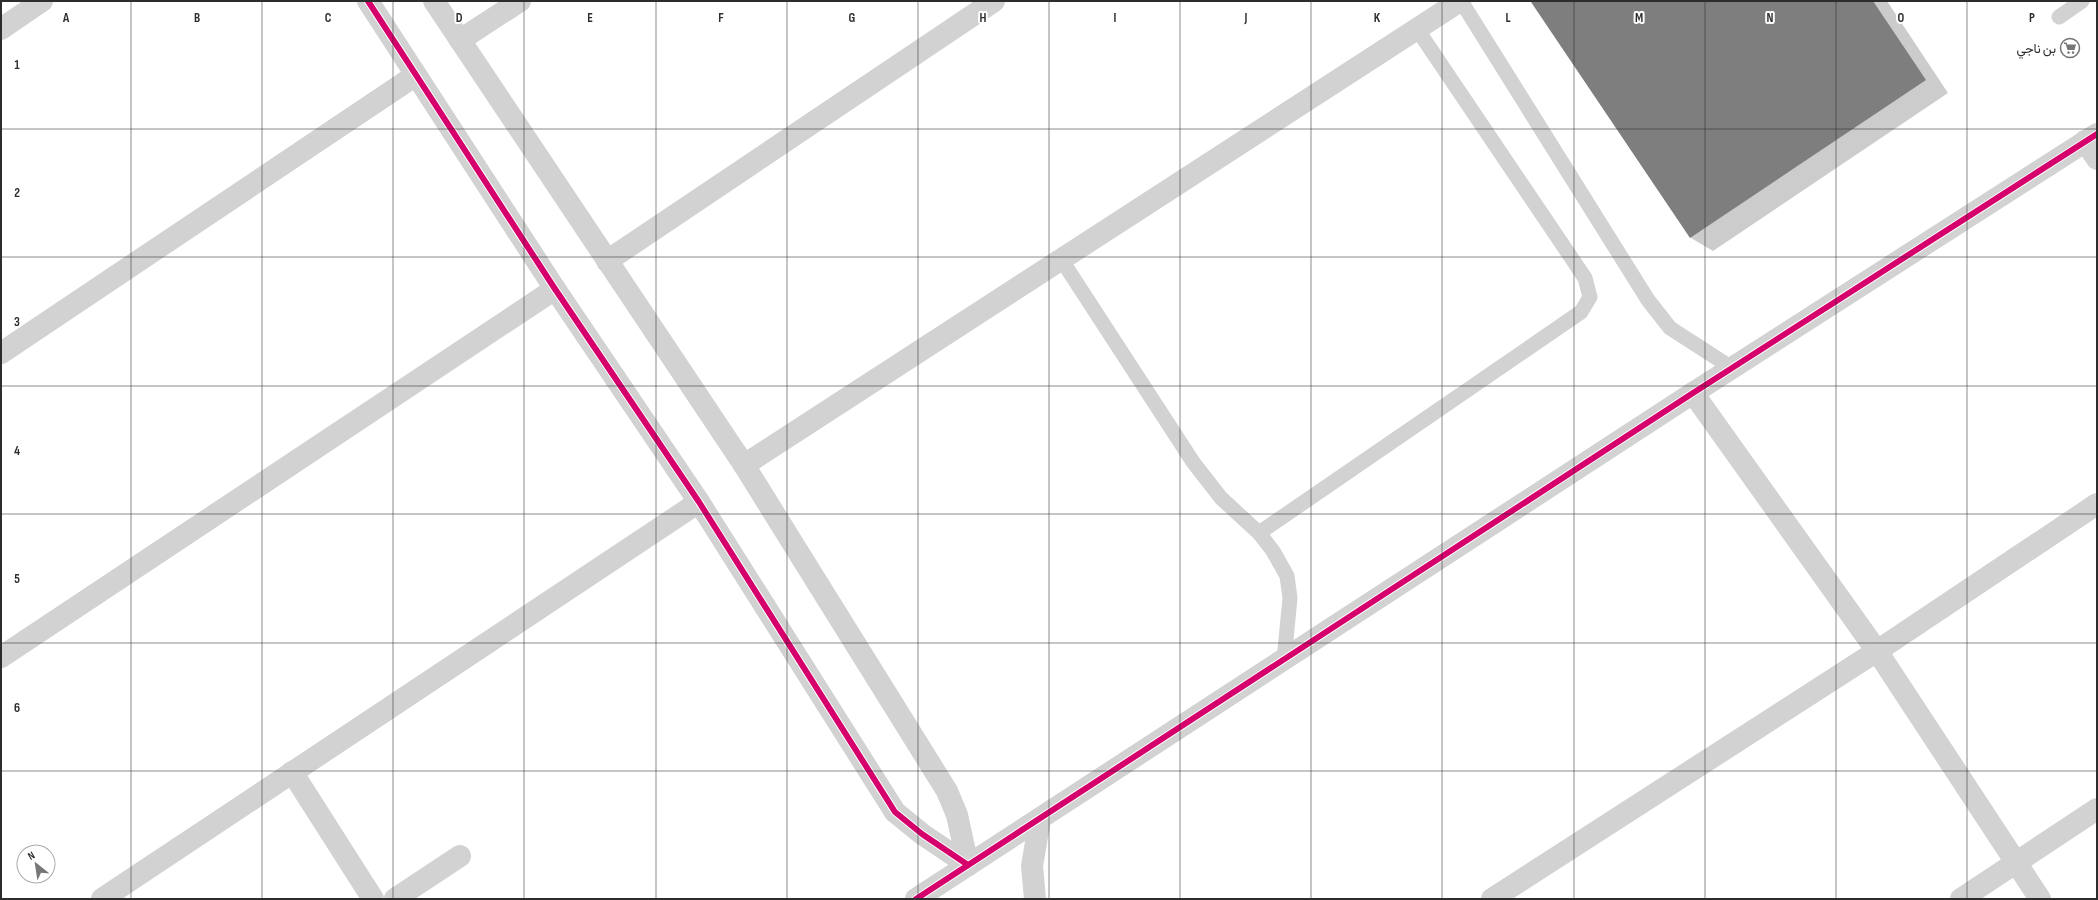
<svg xmlns="http://www.w3.org/2000/svg" width="2098" height="900" viewBox="0 0 2098 900" font-family="'Sofia Sans Condensed',Vazirmatn,sans-serif">
	<style>
		.shadow { fill: #0003 }
		.building { fill: #7e7e7e }
		.lines { fill: none; stroke-linecap: round; stroke-linejoin: round }
		.service { stroke: #d2d2d2; stroke-width: 15 }
		.minor { stroke: #d2d2d2; stroke-width: 22 }
		.tertiary { stroke: #d2d2d2; stroke-width: 22 }
		.cycleway-casing { stroke: #fff; stroke-width: 8 }
		.cycleway { stroke: #d6006c; stroke-width: 6 }
		.grid { fill: none; stroke: #2d2d2d; stroke-width: 1; stroke-opacity: 0.55 }
		.labels { text-anchor: middle; stroke-width: 4; stroke-linejoin: round; paint-order: stroke }
		.poi-label { font-size: 13px; fill: #2d2d2d; stroke: #fff; text-anchor: end }
		.grid-label { font-size: 13px; text-anchor: middle; font-weight: bold; fill: #2d2d2d; stroke: #fff; stroke-width: 4; stroke-linejoin: round; paint-order: stroke }
	</style>
	<rect width="100%" height="100%" fill="#fff"/>
	<polygon class="shadow" points="1535,1 1887,1 1948,93 1713,251 1691,238 1533,2"/>
	<polygon class="building" points="1533,1 1873,1 1926,80 1690,238 1531,2"/>
	<g class="lines">
		<g class="service">
			<polyline points="1461,1 1648,300 1670,328 1732,368"/>
			<polyline points="2059,17 2082,1"/>
			<polyline points="1061,259 1193,462 1221,498 1259,533 1273,551 1287,576 1290,598 1284,660"/>
			<polyline points="1259,533 1581,312 1590,297 1585,278 1417,29"/>
		</g>
		<g class="minor">
			<polyline points="368,1 555,289 699,502 895,812 922,834 968,865"/>
			<polyline points="434,1 744,465 947,791 957,815 968,865"/>
			<polyline points="1,29 42,1"/>
			<polyline points="460,40 520,1"/>
			<polyline points="2085,141 2097,159"/>
			<polyline points="607,261 994,1"/>
			<polyline points="1,353 416,75"/>
			<polyline points="1693,393 1877,651 2040,899"/>
			<polyline points="744,465 1460,1"/>
			<polyline points="1,657 555,289"/>
			<polyline points="292,772 373,899"/>
			<polyline points="102,899 699,502"/>
			<polyline points="395,899 460,856"/>
			<polyline points="1035,899 1032,866 1040,819"/>
			<polyline points="1492,899 1877,651 2097,504"/>
			<polyline points="1961,899 2097,809"/>
		</g>
		<polyline class="tertiary" points="916,899 1693,393 2097,134"/>
		<g class="cycleway-casing">
			<g id="cycleway">
				<polyline points="368,1 555,289 699,502 895,812 922,834 968,865"/>
				<polyline points="916,899 1693,393 2097,134"/>
			</g>
		</g>
		<use href="#cycleway" class="cycleway"/>
	</g>
	<path class="grid" d="M 131,1 L 131,899M 262,1 L 262,899M 393,1 L 393,899M 524,1 L 524,899M 656,1 L 656,899M 787,1 L 787,899M 918,1 L 918,899M 1049,1 L 1049,899M 1180,1 L 1180,899M 1311,1 L 1311,899M 1442,1 L 1442,899M 1574,1 L 1574,899M 1705,1 L 1705,899M 1836,1 L 1836,899M 1967,1 L 1967,899M 1,129 L 2097,129M 1,257 L 2097,257M 1,386 L 2097,386M 1,514 L 2097,514M 1,643 L 2097,643M 1,771 L 2097,771"/>
	<defs>
		<g id="supermarket-ring" transform="scale(1)"><circle r="9.5" fill="#fff" stroke="#767676" stroke-width="1.5"/><path d="M-6-5.5h2.5l.6 2H6L4.5 2H-2.5L-4.4-4H-6ZM-1.5 3.2a1.3 1.3 0 1 0 .1 0ZM3 3.2a1.3 1.3 0 1 0 .1 0Z" fill="#767676"/></g>
	</defs>
	<g fill-rule="evenodd">
		<use href="#supermarket-ring" x="2070" y="48"/>
	</g>
	<g class="labels">
		<g class="poi-label">
			<text x="2056" y="53">بن ناجي</text>
		</g>
	</g>
	<g class="grid-label">
		<text x="66" y="22">A</text>
		<text x="197" y="22">B</text>
		<text x="328" y="22">C</text>
		<text x="459" y="22">D</text>
		<text x="590" y="22">E</text>
		<text x="721" y="22">F</text>
		<text x="852" y="22">G</text>
		<text x="983" y="22">H</text>
		<text x="1115" y="22">I</text>
		<text x="1246" y="22">J</text>
		<text x="1377" y="22">K</text>
		<text x="1508" y="22">L</text>
		<text x="1639" y="22">M</text>
		<text x="1770" y="22">N</text>
		<text x="1901" y="22">O</text>
		<text x="2032" y="22">P</text>
		<text x="17" y="69">1</text>
		<text x="17" y="197">2</text>
		<text x="17" y="326">3</text>
		<text x="17" y="455">4</text>
		<text x="17" y="583">5</text>
		<text x="17" y="712">6</text>
	</g>
	<rect width="2098" height="900" fill="none" stroke="#2d2d2d" stroke-width="4"/>
	<g transform="translate(36 864) rotate(330)"><circle r="19" fill="#ffffff" stroke="#ababab"/>
	<path d="M0-3L7 15L0 10L-7 15Z" fill="#767676"/>
	<text y="-6" font-size="11" font-weight="bold" text-anchor="middle" fill="#2d2d2d">N</text>
	</g>
</svg>
